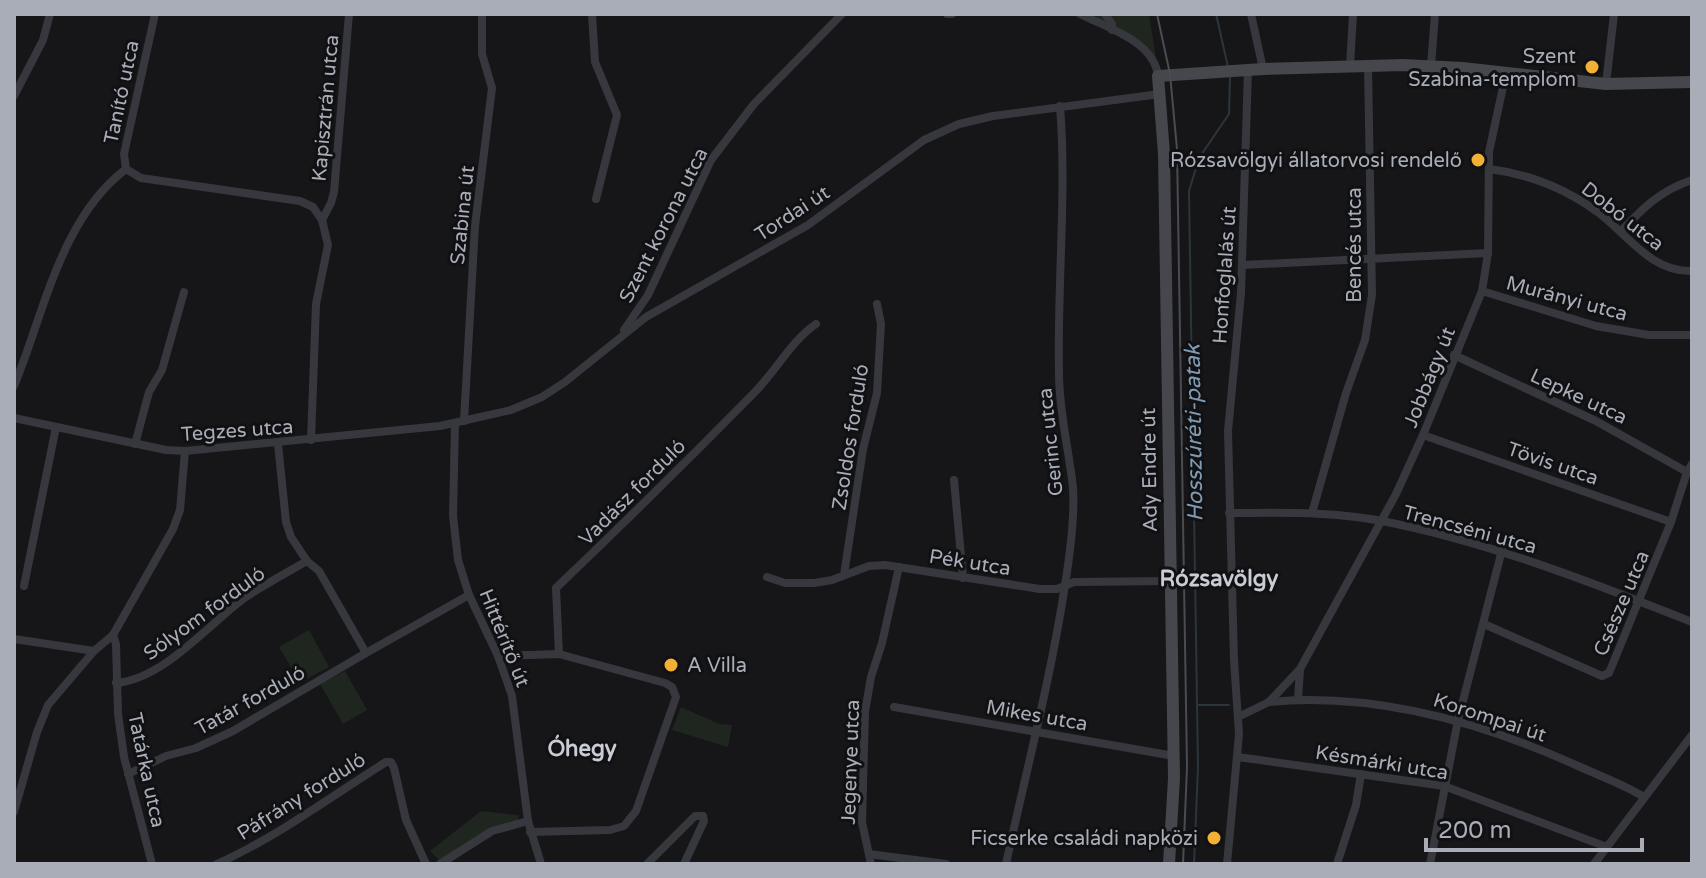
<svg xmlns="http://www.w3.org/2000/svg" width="1706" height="878" viewBox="0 0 1706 878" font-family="'Varela Round',sans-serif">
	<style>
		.green { fill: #1e261f }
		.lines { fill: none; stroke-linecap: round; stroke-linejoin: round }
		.stream { stroke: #2c353c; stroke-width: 2 }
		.street { stroke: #37383d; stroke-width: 8 }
		.secondary { stroke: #45474d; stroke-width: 12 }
		.tram { stroke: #4a4c52; stroke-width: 2 }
		.poi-dot { fill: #f2b134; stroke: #111113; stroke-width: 3 }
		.labels { text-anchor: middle; stroke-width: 6; stroke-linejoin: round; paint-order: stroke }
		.poi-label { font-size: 20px; fill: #a8adb8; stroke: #111113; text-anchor: end }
		.street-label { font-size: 20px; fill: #a8adb8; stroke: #111113 }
		.water-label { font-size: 22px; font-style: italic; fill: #7f9bb3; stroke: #111113 }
		.neighbourhood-label { font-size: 22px; font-weight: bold; fill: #c9ccd4; stroke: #111113 }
	</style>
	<rect width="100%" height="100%" fill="#161618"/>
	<g class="green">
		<polygon points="1080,14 1149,14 1156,58 1153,59 1143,47"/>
		<polygon points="309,630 329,667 300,682 279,647"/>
		<polygon points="345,671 367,710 343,724 320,684"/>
		<polygon points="681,707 719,724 732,725 728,747 672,730"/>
		<polygon points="481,811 518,815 519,821 440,861 430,851"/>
	</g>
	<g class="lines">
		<g class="stream">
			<polyline points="1216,14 1228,67"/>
			<polyline points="1198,705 1229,705"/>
			<polyline points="1194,864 1198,767 1189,191 1199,158 1229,114 1230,78"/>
		</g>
		<g class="street">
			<polyline points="592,14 595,62 617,115 596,199"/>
			<polyline points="947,14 952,14"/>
			<path d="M 1080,14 C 1107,28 1154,41 1158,76"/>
			<polyline points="1105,14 1112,24 1112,30"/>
			<polyline points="1251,14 1263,69"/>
			<polyline points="1350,66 1353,14"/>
			<polyline points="1431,66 1435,14"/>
			<polyline points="1606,84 1614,14"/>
			<polyline points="14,96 43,40 50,14"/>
			<polyline points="126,169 141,178 300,201 313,207 322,220 328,245 316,304 311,440"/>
			<polyline points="126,169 124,154 155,14"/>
			<path d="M 1489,169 C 1530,174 1565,188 1599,213 C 1629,236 1651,272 1692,271"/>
			<polyline points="322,220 331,203 334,192 349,14"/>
			<path d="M 1621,231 C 1643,208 1661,190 1692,180"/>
			<polyline points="1243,265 1488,253"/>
			<polyline points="1482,291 1596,326 1649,335 1692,335"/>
			<polyline points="624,330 648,295 711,160 754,104 842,14"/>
			<polyline points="1454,355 1596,421 1687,472"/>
			<path d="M 14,386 C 44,314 60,219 126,169"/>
			<polyline points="14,418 166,450 185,451 440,426 511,410 542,397 565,382 646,317 808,225 924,140 959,124 993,116 1160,94"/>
			<polyline points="464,421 475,226 492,88 482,54 482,14"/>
			<polyline points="455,423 453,516 458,560 469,595 498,656 512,696 528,821 541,864"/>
			<polyline points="1423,435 1671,522"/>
			<polyline points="135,444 149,392 162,370 184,292"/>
			<polyline points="954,480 963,578"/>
			<path d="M 1229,513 C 1280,513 1332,511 1382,521 C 1489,542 1591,582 1692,622"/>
			<polyline points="1312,513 1346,393 1365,340 1372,295 1368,66"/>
			<polyline points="844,575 863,449 877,393 881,324 877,304"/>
			<polyline points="767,577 785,583 814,583 832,580 869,566 885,565 1040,589 1057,589 1074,582 1171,581"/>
			<polyline points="24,586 56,427"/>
			<polyline points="1484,624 1602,676 1609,673 1671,522 1687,472 1692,464"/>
			<polyline points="113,635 116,644 118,714 124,757 152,864"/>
			<polyline points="14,639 94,651"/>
			<polyline points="366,653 469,595"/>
			<path d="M 559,654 L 556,588 C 623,524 689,459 754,393 C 776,371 791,341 816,324"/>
			<polyline points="498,656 559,654 665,683 672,687 676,697 636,811 624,826 610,830 530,832"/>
			<path d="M 116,683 C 163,679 206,627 243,599 C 263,585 286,573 307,561"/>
			<polyline points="1298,699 1300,670"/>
			<path d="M 1269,702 C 1376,692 1481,722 1578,766 C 1600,776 1623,784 1644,797"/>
			<polyline points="894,707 1174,756"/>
			<polyline points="1238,717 1269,702 1300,669 1396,494 1423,435 1482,291 1488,253 1489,152 1506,73"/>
			<polyline points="1238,757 1444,786 1607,847"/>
			<polyline points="128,774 166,756 196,748 233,731 366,653 319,571 307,561 291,537 286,522 278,444"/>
			<polyline points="14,812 37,732 48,705 94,651 113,635 173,529 180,510 185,451"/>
			<polyline points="869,854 946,864"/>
			<path d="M 217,864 C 277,837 330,797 386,762 L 391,762 L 394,768 L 406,820 L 426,864"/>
			<polyline points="440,864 492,831 528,821"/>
			<polyline points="647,864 695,816 703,816 704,821 684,864"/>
			<polyline points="871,864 862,822 865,712 871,677 882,643 899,567"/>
			<path d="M 1006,864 C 1026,771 1051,678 1065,585 C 1070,554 1075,518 1073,488 C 1069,449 1059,413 1059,373 C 1057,284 1067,195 1060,106"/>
			<polyline points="1227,864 1239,734 1234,660 1228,431 1241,293 1248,70"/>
			<polyline points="1337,864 1356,805 1361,774"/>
			<polyline points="1430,864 1458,720 1502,550"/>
			<polyline points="1594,864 1692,735"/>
		</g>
		<polyline class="secondary" points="1169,864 1174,778 1164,154 1158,76 1263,69 1403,65 1462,68 1606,84 1692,82"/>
		<polyline class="tram" points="1157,14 1170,74 1177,149 1187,767 1183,864"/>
	</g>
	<g class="poi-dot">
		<circle cx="1592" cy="67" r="8"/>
		<circle cx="1478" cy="160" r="8"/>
		<circle cx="671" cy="665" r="8"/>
		<circle cx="1214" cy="838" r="8"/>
	</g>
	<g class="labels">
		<g class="poi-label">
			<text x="1576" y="63">Szent<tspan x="1576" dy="23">Szabina-templom</tspan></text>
			<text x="1462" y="167">Rózsavölgyi állatorvosi rendelő</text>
			<text x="687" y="672" text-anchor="start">A Villa</text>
			<text x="1198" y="845">Ficserke családi napközi</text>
		</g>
		<g class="street-label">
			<text transform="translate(121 92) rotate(-78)" y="7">Tanító utca</text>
			<text transform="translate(325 108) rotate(-85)" y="7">Kapisztrán utca</text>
			<text transform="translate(792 213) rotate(-33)" y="7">Tordai út</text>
			<text transform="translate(462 215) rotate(-84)" y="7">Szabina út</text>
			<text transform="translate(1623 216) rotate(38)" y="7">Dobó utca</text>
			<text transform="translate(663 225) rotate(-63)" y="7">Szent korona utca</text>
			<text transform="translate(1354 245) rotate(-90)" y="7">Bencés utca</text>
			<text transform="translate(1224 275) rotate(-86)" y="7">Honfoglalás út</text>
			<text transform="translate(1567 298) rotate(15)" y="7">Murányi utca</text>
			<text transform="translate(1429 377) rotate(-68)" y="7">Jobbágy út</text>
			<text transform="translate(1579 396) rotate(25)" y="7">Lepke utca</text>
			<text transform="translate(237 430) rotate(-4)" y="7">Tegzes utca</text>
			<text transform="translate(850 437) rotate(-81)" y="7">Zsoldos forduló</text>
			<text transform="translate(1050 442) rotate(-96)" y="7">Gerinc utca</text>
			<text transform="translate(1553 463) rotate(19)" y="7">Tövis utca</text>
			<text transform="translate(1149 470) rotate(-91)" y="7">Ady Endre út</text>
			<text transform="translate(632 492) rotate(-45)" y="7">Vadász forduló</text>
			<text transform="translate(1470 529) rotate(15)" y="7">Trencséni utca</text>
			<text transform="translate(970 562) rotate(9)" y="7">Pék utca</text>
			<text transform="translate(1621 603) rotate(-67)" y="7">Csésze utca</text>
			<text transform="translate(204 613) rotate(-36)" y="7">Sólyom forduló</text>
			<text transform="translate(505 638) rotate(68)" y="7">Hittérítő út</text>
			<text transform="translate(250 700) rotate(-29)" y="7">Tatár forduló</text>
			<text transform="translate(1037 715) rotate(10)" y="7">Mikes utca</text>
			<text transform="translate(1490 717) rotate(18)" y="7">Korompai út</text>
			<text transform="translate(850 762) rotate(-88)" y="7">Jegenye utca</text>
			<text transform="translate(1382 762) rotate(9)" y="7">Késmárki utca</text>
			<text transform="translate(147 770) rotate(78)" y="7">Tatárka utca</text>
			<text transform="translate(301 796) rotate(-32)" y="7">Páfrány forduló</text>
		</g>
		<g class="water-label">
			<text transform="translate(1193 433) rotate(-91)" y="8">Hosszúréti-patak</text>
		</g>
		<g class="neighbourhood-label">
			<text x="1219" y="586">Rózsavölgy</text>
			<text x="582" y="756">Óhegy</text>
		</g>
	</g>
	<rect width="1706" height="878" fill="none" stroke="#a8adb8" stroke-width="32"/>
	<path d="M1426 838v12h216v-12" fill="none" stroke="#a8adb8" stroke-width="4"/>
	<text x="1438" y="838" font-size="24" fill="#a8adb8" stroke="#111113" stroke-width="6" paint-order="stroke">200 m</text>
</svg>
